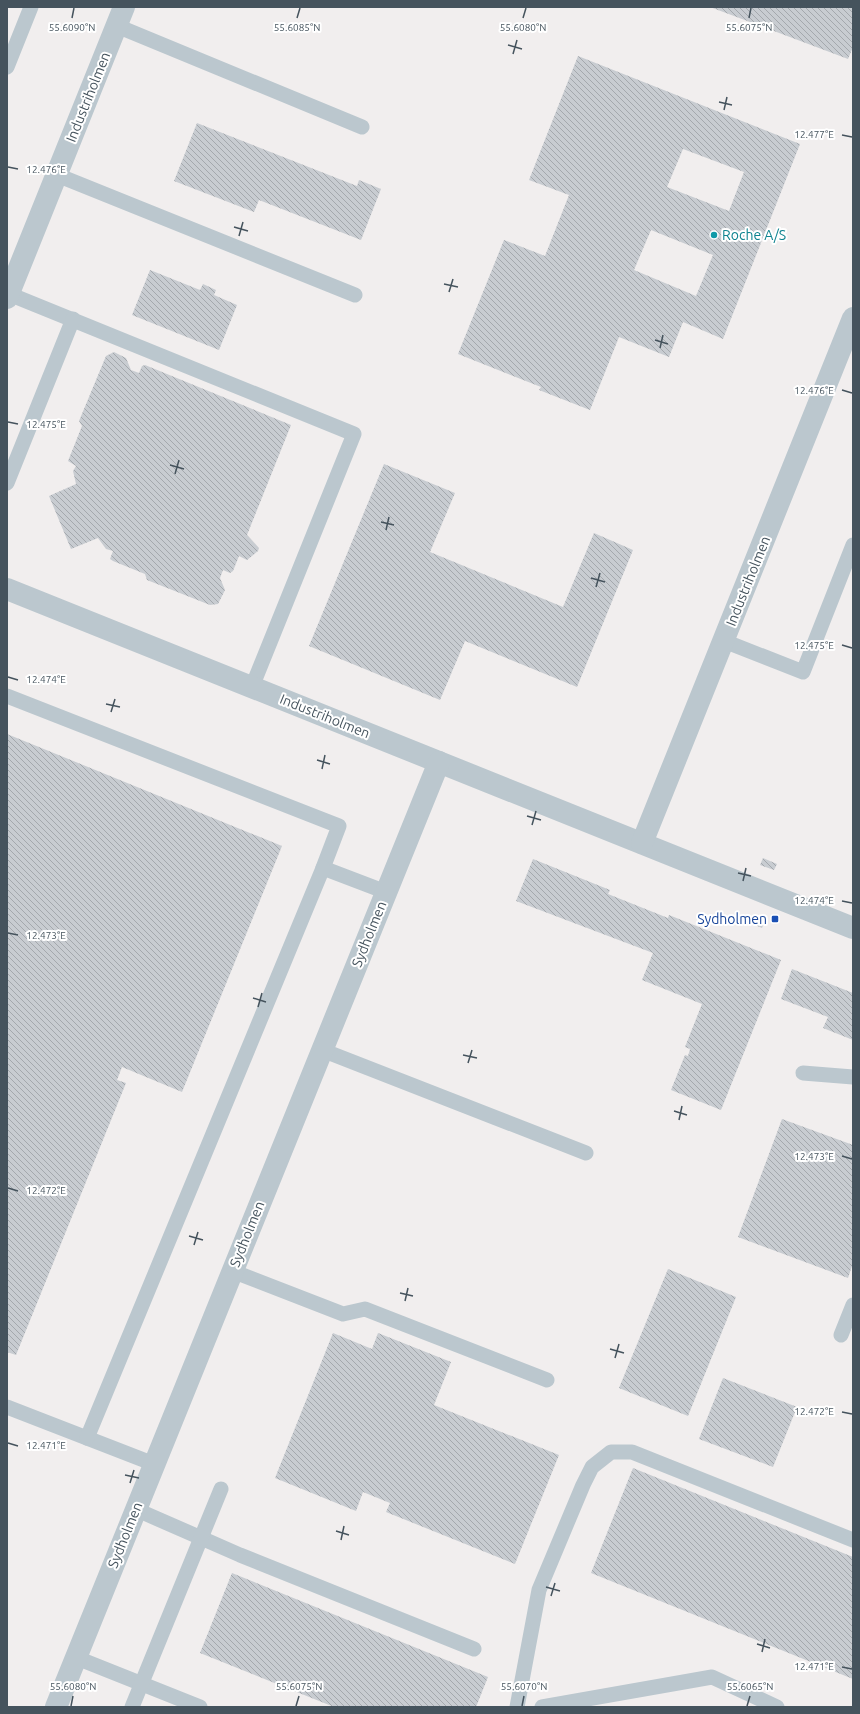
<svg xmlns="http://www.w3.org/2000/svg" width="860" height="1714" viewBox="0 0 860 1714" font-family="Ubuntu,sans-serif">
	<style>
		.building { fill: url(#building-back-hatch); fill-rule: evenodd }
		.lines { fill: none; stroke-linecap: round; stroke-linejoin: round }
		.service { stroke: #bbc7ce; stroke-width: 15 }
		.minor { stroke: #bbc7ce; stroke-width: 22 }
		.ticks { fill: none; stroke: #45535d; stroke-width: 1.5 }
		.culture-dot { fill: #0f9aa8; stroke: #fff; stroke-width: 1.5 }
		.transit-dot { fill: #1a4fb4; stroke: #fff; stroke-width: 1.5 }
		.labels { text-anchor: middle; stroke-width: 4; stroke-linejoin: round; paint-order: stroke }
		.street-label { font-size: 14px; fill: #45535d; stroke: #fff }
		.culture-label { font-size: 14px; fill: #0d838f; stroke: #fff; text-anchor: start }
		.transit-label { font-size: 14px; fill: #164399; stroke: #fff; text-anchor: end }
		.ticks-label { font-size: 10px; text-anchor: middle; fill: #45535d; stroke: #fff; stroke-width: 4; stroke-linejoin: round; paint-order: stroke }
	</style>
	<defs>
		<pattern id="building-back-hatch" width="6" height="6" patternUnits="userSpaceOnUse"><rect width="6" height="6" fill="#c8ccd1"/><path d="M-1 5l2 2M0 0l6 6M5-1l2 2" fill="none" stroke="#a4a8ad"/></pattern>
	</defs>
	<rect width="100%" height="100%" fill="#f1eeee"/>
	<g class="building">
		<polygon points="710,7 853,7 853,47 848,59"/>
		<path d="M 578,56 L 800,144 L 723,339 L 683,322 L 669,357 L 619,337 L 590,410 L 539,390 L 541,387 L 458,354 L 504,240 L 545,256 L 569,195 L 529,180 ZM 683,149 L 744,172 L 729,211 L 667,187 ZM 651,230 L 713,255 L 696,296 L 634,270 Z"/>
		<polygon points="197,123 357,186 359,180 381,189 361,240 259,200 254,212 174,181"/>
		<polygon points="150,270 200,290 203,284 216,290 214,295 237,305 219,350 132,315"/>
		<polygon points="114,352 126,358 131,370 139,373 142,366 145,365 291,425 247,535 259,548 258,551 247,560 239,556 233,571 230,573 223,570 220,578 225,590 218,604 210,605 147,580 145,574 113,561 110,559 113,551 106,549 98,538 71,549 49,496 76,484 73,471 76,466 68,461 82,426 79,421 106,356"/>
		<polygon points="384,464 455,493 430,552 563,607 594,533 633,550 577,687 465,641 440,700 309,646"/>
		<polygon points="7,734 282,846 182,1092 122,1067 117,1080 126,1083 16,1355 7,1352"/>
		<polygon points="763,858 777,864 774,870 760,865"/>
		<polygon points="533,859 610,890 608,894 668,918 669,915 781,960 721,1110 671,1090 685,1055 688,1056 690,1049 685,1047 702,1004 642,980 653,953 516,901"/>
		<polygon points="751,916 765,921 762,928 748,922"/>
		<polygon points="792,969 853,993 853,1040 823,1028 828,1017 781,999"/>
		<polygon points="782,1119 853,1145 853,1263 848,1278 738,1237"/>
		<polygon points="668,1269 736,1297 688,1416 619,1388"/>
		<polygon points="333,1333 372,1349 378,1333 451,1362 434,1405 559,1455 515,1564 386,1512 390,1503 363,1492 356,1511 275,1478"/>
		<polygon points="723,1378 797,1407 773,1467 699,1439"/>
		<polygon points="633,1468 853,1557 853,1679 591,1573"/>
		<polygon points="232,1573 488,1677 476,1707 334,1707 200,1653"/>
	</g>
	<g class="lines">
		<g class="service">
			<polyline points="117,26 362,127"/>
			<polyline points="7,67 31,7"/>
			<polyline points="57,175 355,295"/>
			<polyline points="9,294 354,434 252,687"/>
			<polyline points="7,483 73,319"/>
			<polyline points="724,641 803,672 853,545"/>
			<polyline points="7,696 339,826 323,868 386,892"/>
			<polyline points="322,1050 586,1153"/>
			<polyline points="803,1073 853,1077"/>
			<polyline points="232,1271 343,1314 365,1309 547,1380"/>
			<polyline points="841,1335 853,1305"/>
			<polyline points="7,1407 154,1464"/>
			<polyline points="87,1438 323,868"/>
			<polyline points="135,1509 240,1555 474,1649"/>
			<polyline points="77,1658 200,1707"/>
			<polyline points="132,1707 221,1489"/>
			<polyline points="517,1707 539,1590 583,1485 592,1467 611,1452 632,1452 853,1540"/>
			<polyline points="542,1707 712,1677 777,1707"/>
		</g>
		<g class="minor">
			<polyline points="7,298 124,7"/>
			<polyline points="7,589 853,928"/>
			<polyline points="642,843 853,318"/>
			<polyline points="56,1707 439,762"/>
		</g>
	</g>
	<path class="ticks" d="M 72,18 L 74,8M 297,18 L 300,8M 523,18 L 526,8M 749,18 L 751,8M 508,45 L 522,49M 513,54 L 517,40M 719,102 L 732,105M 724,110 L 727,97M 842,135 L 852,137M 8,167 L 18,169M 234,227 L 248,231M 239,236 L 243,222M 444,284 L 458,287M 449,292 L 453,279M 655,340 L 668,344M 660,348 L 663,335M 842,390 L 852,393M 8,422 L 18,424M 170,465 L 184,469M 175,474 L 179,460M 381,522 L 394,525M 386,530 L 389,517M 591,578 L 605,582M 596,587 L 600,573M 842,645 L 852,648M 8,677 L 18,680M 106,704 L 120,707M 111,712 L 115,699M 317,760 L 330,764M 322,769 L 325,755M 527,816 L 541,820M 532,825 L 536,811M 738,873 L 751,876M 743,881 L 746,868M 842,901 L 852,903M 8,933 L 18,935M 253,998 L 266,1002M 258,1007 L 262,993M 463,1055 L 477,1058M 468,1063 L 472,1050M 674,1111 L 687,1115M 679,1120 L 682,1106M 842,1156 L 852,1159M 8,1188 L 18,1191M 189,1236 L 203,1240M 194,1245 L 198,1232M 400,1293 L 413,1296M 405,1301 L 408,1288M 610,1349 L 624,1353M 615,1358 L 619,1344M 842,1412 L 852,1414M 8,1443 L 18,1446M 125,1475 L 139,1478M 130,1483 L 134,1470M 336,1531 L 349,1535M 341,1540 L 344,1526M 546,1587 L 560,1591M 551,1596 L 555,1583M 757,1644 L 770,1648M 762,1652 L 765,1639M 842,1667 L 852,1669M 71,1706 L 73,1696M 296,1706 L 299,1696M 522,1706 L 524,1696M 747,1706 L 750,1696"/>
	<circle class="culture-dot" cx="714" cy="235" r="4"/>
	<rect class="transit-dot" x="771" y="915" width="8" height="8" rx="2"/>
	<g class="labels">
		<g class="street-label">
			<text transform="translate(88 97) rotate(-68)" y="5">Industriholmen</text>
			<text transform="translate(748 581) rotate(-68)" y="5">Industriholmen</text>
			<text transform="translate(325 716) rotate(22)" y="5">Industriholmen</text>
			<text transform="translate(369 934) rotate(-68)" y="5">Sydholmen</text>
			<text transform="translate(247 1234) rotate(-68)" y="5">Sydholmen</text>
			<text transform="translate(125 1535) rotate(-68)" y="5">Sydholmen</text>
		</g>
		<g class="culture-label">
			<text x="722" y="240">Roche A/S</text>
		</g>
		<g class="transit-label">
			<text x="767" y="924">Sydholmen</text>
		</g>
	</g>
	<g class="ticks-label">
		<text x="72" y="31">55.6090°N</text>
		<text x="297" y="31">55.6085°N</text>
		<text x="523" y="31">55.6080°N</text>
		<text x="749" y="31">55.6075°N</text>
		<text x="814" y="138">12.477°E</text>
		<text x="46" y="173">12.476°E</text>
		<text x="814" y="394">12.476°E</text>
		<text x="46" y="428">12.475°E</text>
		<text x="814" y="649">12.475°E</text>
		<text x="46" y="683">12.474°E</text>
		<text x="814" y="904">12.474°E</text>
		<text x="46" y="939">12.473°E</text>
		<text x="814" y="1160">12.473°E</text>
		<text x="46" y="1194">12.472°E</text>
		<text x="814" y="1415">12.472°E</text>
		<text x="46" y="1449">12.471°E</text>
		<text x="814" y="1670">12.471°E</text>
		<text x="73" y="1690">55.6080°N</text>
		<text x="299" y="1690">55.6075°N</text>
		<text x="524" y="1690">55.6070°N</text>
		<text x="750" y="1690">55.6065°N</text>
	</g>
	<rect width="860" height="1714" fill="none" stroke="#45535d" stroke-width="16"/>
</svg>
